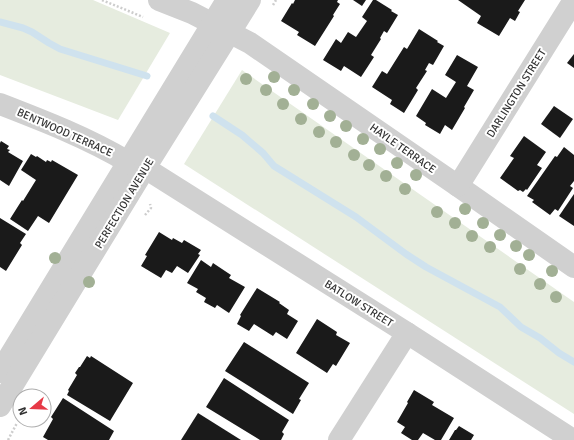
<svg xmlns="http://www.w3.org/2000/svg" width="574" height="440" viewBox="0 0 574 440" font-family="Signika,sans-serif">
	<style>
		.green { fill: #e6ecdf }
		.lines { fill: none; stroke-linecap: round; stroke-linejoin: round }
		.stream { stroke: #cfe2ee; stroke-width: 7 }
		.building { fill: #1a1a1a }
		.path { stroke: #cdcdcd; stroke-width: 2.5; stroke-dasharray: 2 2; stroke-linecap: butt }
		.minor { stroke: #d0d0d0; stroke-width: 22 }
		.tree { fill: #a2b095 }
		.labels { text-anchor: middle; stroke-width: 4; stroke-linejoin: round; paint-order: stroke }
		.street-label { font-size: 11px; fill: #333; stroke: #fff }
	</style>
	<rect width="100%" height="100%" fill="#fff"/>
	<g class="green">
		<polygon points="0,0 93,0 170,33 118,120 0,75"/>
		<polygon points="242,70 574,302 574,414 184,164"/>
	</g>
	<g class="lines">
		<g class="stream">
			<polyline points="0,22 23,28 32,32 49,43 60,49 147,76"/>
			<polyline points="213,116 242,135 263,153 274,166 356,217 406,254 426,267 500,307 521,327 540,338 559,353 574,362"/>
		</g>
	</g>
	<g class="building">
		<polygon points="295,0 338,0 337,2 340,4 333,15 334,16 315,46 297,35 299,32 281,21 292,3 293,4"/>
		<polygon points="353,0 366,0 362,6"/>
		<polygon points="373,0 376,0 392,10 391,11 398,15 387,33 384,31 380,38 381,39 371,55 374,57 361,77 344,66 341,71 323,60 336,39 341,43 348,32 356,37 367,21 362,17"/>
		<polygon points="458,0 525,0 518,11 520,12 515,21 510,18 499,36 477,23 481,16"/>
		<polygon points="419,29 438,41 437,42 444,46 433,65 429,63 425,70 427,71 416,88 418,90 404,113 390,104 392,100 372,87 382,71 387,74 404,47 407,49"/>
		<polygon points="574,54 574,68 567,63"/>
		<polygon points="457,55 478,67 467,86 474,90 464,107 465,108 452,130 445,125 440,134 425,125 426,123 416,116 432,89 446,98 456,82 445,75"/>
		<polygon points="554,106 573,119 560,138 541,124"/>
		<polygon points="524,136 546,152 537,165 542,168 527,190 526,189 523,192 520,190 518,191 500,178 514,158 510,156"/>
		<polygon points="1,141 9,146 7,149 10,150 8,152 23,161 9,186 0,180 0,143"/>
		<polygon points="564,147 574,155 574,181 570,186 573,188 558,211 555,209 550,215 532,202 534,200 527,196 555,156 557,157"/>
		<polygon points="31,154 36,157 37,156 46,162 47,160 51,162 52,160 78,175 49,223 38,216 28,231 10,219 22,200 23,201 36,180 21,170"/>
		<polygon points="574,194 574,226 559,216"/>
		<polygon points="0,218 26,234 20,243 22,245 6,271 0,267"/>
		<polygon points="159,232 172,240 173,238 182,243 184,240 201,250 198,254 200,255 188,273 177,266 172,273 166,270 161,278 141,266 147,256 145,255"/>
		<polygon points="201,260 211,267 213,263 231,275 229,278 245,287 229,313 217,305 215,308 204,302 206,298 196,292 198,289 187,283"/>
		<polygon points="257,288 280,302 279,303 289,310 287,314 298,321 287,339 276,332 273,336 254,324 249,331 237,324 241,316 240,315"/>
		<polygon points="317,319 337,332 336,335 350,343 336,366 333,364 327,373 296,353"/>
		<polygon points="244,342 309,383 299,399 301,400 293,414 225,371"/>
		<polygon points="87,356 90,358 91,356 133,383 110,421 67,395 69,391 68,390 77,375 75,373 79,367 80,367"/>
		<polygon points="224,378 289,420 282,432 284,434 281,440 260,440 206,407"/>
		<polygon points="414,390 434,402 432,405 454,418 441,440 435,440 423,433 418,440 412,440 401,433 405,427 397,422 408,403 407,402"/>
		<polygon points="63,398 114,431 109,440 48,440 43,437 53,419 51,417"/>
		<polygon points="198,413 241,440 181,440"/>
		<polygon points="459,426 474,435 471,440 449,440 455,430 456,430"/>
	</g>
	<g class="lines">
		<g class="path">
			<polyline points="102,0 143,17"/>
			<polyline points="273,5 276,0"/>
			<polyline points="145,215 151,208 150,204"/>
			<polyline points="8,440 17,423"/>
		</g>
		<g class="minor">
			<polyline points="159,0 192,13 250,43 458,186 574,267"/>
			<path d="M 0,104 C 44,121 88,138 128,162"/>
			<polyline points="145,168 407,333 573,440"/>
			<polyline points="458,186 574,0"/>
			<polyline points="0,372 227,0"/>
			<polyline points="0,406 145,168 250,0"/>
			<polyline points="339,440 407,333"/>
		</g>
	</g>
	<g class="tree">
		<circle cx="274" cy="77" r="6"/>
		<circle cx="246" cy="79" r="6"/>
		<circle cx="266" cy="90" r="6"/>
		<circle cx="294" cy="90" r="6"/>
		<circle cx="283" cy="104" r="6"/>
		<circle cx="313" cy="104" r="6"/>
		<circle cx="330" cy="116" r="6"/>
		<circle cx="301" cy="119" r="6"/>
		<circle cx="346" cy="126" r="6"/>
		<circle cx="319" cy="132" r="6"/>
		<circle cx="363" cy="139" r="6"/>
		<circle cx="336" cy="142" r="6"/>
		<circle cx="380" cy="149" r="6"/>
		<circle cx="354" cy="155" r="6"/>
		<circle cx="397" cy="163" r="6"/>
		<circle cx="369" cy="165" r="6"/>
		<circle cx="416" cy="175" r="6"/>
		<circle cx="386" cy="176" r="6"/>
		<circle cx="405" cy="189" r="6"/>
		<circle cx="465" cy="209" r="6"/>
		<circle cx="437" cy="212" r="6"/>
		<circle cx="455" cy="223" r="6"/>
		<circle cx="483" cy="223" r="6"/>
		<circle cx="500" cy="235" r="6"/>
		<circle cx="472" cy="236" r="6"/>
		<circle cx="516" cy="246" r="6"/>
		<circle cx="490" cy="247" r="6"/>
		<circle cx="529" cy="255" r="6"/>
		<circle cx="55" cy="258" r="6"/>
		<circle cx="520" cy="269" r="6"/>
		<circle cx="552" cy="271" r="6"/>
		<circle cx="89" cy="282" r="6"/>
		<circle cx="540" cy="284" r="6"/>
		<circle cx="556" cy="297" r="6"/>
	</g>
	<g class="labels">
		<g class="street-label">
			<text transform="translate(516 93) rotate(-58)" y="4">DARLINGTON STREET</text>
			<text transform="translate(65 132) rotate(24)" y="4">BENTWOOD TERRACE</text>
			<text transform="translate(403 148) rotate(35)" y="4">HAYLE TERRACE</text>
			<text transform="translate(124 203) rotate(-59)" y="4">PERFECTION AVENUE</text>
			<text transform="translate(359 303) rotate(32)" y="4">BATLOW STREET</text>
		</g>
	</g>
	<g transform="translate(32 408) rotate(251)"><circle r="19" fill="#ffffff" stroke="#adadad"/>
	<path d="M0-3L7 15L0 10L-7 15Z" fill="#e63946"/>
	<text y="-6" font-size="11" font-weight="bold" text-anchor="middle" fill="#333333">N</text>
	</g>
</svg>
